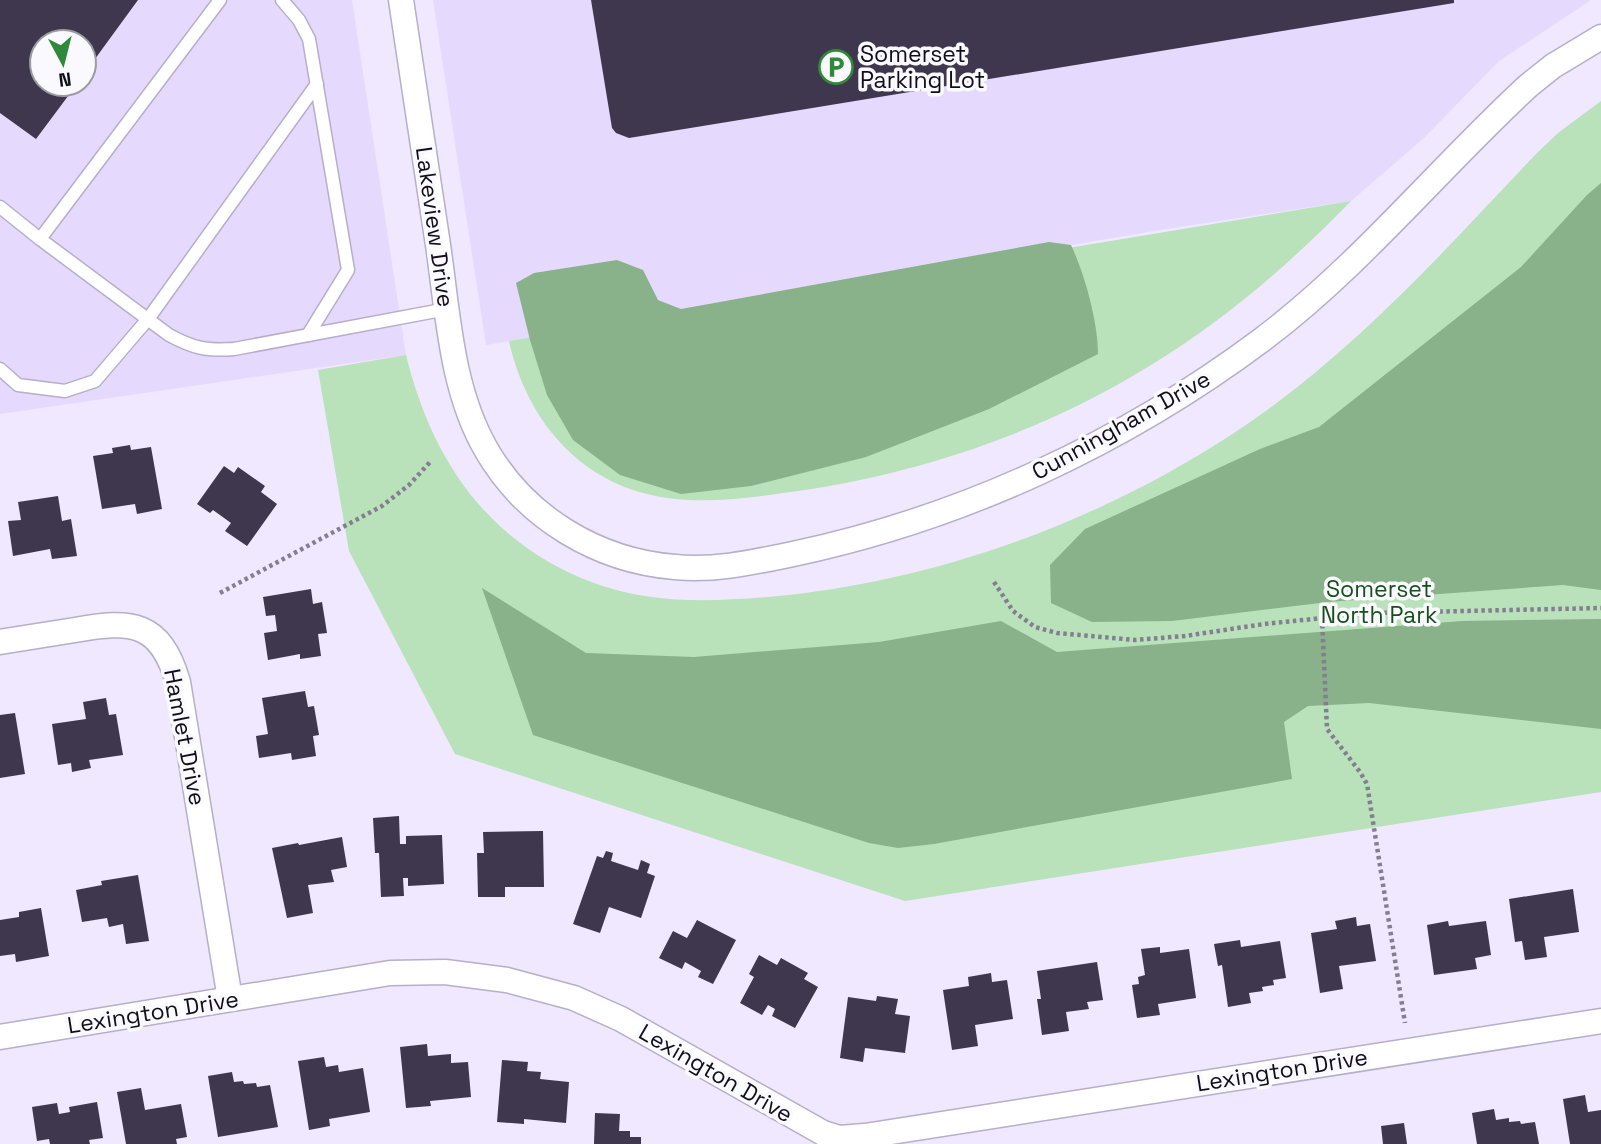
<svg xmlns="http://www.w3.org/2000/svg" width="1601" height="1144" viewBox="0 0 1601 1144" font-family="'Space Grotesk',sans-serif">
	<style>
		.built { fill: #e5dafd; fill-rule: evenodd }
		.green { fill: #b9e1ba }
		.water { fill: #89b18a }
		.building { fill: #3e374d }
		.lines { fill: none; stroke-linecap: round; stroke-linejoin: round }
		.service-casing { stroke: #b7aec9; stroke-width: 15 }
		.minor-casing { stroke: #b7aec9; stroke-width: 27 }
		.path { stroke: #847f90; stroke-width: 4.5; stroke-dasharray: 3.5 3.5; stroke-linecap: butt }
		.service { stroke: #fff; stroke-width: 12 }
		.minor { stroke: #fff; stroke-width: 24 }
		.labels { text-anchor: middle; stroke-width: 7; stroke-linejoin: round; paint-order: stroke }
		.poi-label { font-size: 23px; fill: #110e18; stroke: #faf9fe; text-anchor: start }
		.street-label { font-size: 23px; fill: #110e18; stroke: #faf9fe }
		.park-label { font-size: 23px; fill: #154f1c; stroke: #faf9fe }
	</style>
	<rect width="100%" height="100%" fill="#efe8ff"/>
	<g class="built">
		<path d="M 0,0 L 352,0 L 406,355 L 0,414 ZM 42,42 L 84,42 L 84,84 L 42,84 Z"/>
		<polygon points="433,0 1591,0 1499,61 1424,138 1351,201 1160,230 486,345"/>
	</g>
	<g class="green">
		<path d="M 1601,101 L 1601,792 L 905,901 L 455,754 L 349,551 L 318,370 L 406,355 C 432,461 489,544 594,583 C 651,604 709,602 768,597 C 933,582 1095,524 1234,433 C 1350,357 1442,253 1537,153 L 1558,133 Z"/>
		<path d="M 1351,201 C 1291,263 1225,320 1151,365 C 1040,434 913,476 783,493 C 735,500 684,506 636,491 C 567,469 524,409 509,341 Z"/>
	</g>
	<g class="water">
		<polygon points="1601,183 1601,590 1563,585 1328,602 1172,621 1092,622 1051,603 1050,565 1085,529 1260,449 1319,427 1521,267 1587,195"/>
		<path d="M 1049,242 L 1071,245 C 1085,275 1098,322 1098,354 L 989,409 L 866,457 L 751,486 L 681,494 L 620,475 L 573,440 L 547,395 L 530,340 L 516,283 L 534,273 L 617,260 L 643,270 L 658,300 L 681,309 Z"/>
		<polygon points="482,588 586,653 694,657 879,642 1001,621 1057,652 1462,621 1601,619 1601,729 1369,703 1308,706 1284,722 1292,779 934,844 898,848 869,843 533,735"/>
	</g>
	<g class="building">
		<polygon points="0,0 138,0 84,74 84,42 42,42 42,84 77,84 36,139 0,113"/>
		<polygon points="591,0 1454,0 1454,3 629,138 616,133 612,128"/>
		<polygon points="130,445 131,450 151,447 162,509 137,514 135,504 102,509 93,456 113,453 112,448"/>
		<polygon points="224,466 234,473 238,467 265,486 261,492 277,504 247,546 225,531 231,523 213,510 210,513 197,504"/>
		<polygon points="58,496 62,521 71,519 77,556 52,559 50,549 13,556 8,521 21,520 18,502"/>
		<polygon points="311,589 313,604 322,602 327,633 318,634 321,656 300,659 300,654 268,660 264,633 277,631 275,615 266,616 263,597"/>
		<polygon points="305,691 308,707 314,706 319,735 313,736 316,756 292,760 291,753 259,758 256,736 268,734 262,698"/>
		<polygon points="106,698 109,715 116,714 123,755 89,760 91,768 72,772 71,763 58,765 52,724 86,719 83,702"/>
		<polygon points="15,713 25,774 0,778 0,715"/>
		<polygon points="399,816 400,844 406,844 406,836 442,835 444,884 408,886 408,878 403,878 404,896 381,897 379,853 375,853 373,818"/>
		<polygon points="543,831 544,887 505,887 505,897 478,897 477,853 484,853 483,832"/>
		<polygon points="342,837 347,867 331,870 334,882 308,885 313,913 287,918 272,848 298,843 299,845"/>
		<polygon points="606,851 613,853 611,861 638,870 641,860 650,864 647,873 655,876 641,918 609,907 600,933 573,924 597,856 603,858"/>
		<polygon points="138,875 149,941 126,944 123,924 109,927 107,918 82,922 76,890 102,885 101,881"/>
		<polygon points="1573,889 1579,932 1544,937 1547,957 1525,960 1522,941 1515,942 1509,899"/>
		<polygon points="41,908 49,956 16,962 15,954 0,956 0,920 19,917 19,912"/>
		<polygon points="1356,917 1357,926 1370,924 1376,961 1339,966 1343,989 1320,993 1311,933 1337,929 1335,921"/>
		<polygon points="697,920 736,940 713,984 698,977 701,971 685,962 682,969 659,958 673,931 687,938"/>
		<polygon points="1448,921 1449,926 1486,921 1491,955 1475,958 1477,969 1434,975 1427,925"/>
		<polygon points="1240,940 1241,947 1280,941 1286,978 1273,980 1274,985 1262,987 1263,991 1249,993 1251,1003 1228,1007 1222,965 1218,966 1214,944"/>
		<polygon points="1160,947 1160,953 1189,949 1196,998 1158,1004 1160,1015 1137,1018 1132,985 1139,984 1138,977 1145,975 1141,949"/>
		<polygon points="759,955 777,965 781,958 808,973 804,979 818,987 795,1028 772,1016 775,1009 768,1005 762,1015 740,1003 754,977 749,974"/>
		<polygon points="1097,962 1103,1000 1087,1002 1089,1009 1066,1012 1069,1031 1042,1035 1037,999 1041,999 1037,971"/>
		<polygon points="991,973 992,982 1007,980 1013,1019 975,1025 978,1046 952,1050 943,990 969,986 968,977"/>
		<polygon points="877,996 898,999 895,1014 910,1016 905,1053 865,1048 863,1062 840,1058 848,997 876,1001"/>
		<polygon points="427,1044 428,1056 451,1054 451,1063 468,1062 471,1097 430,1101 431,1106 406,1108 400,1047"/>
		<polygon points="324,1057 326,1067 338,1065 339,1072 363,1068 370,1112 329,1119 330,1126 309,1130 298,1061"/>
		<polygon points="502,1060 528,1062 527,1071 541,1072 540,1079 569,1082 566,1123 524,1119 524,1124 497,1122"/>
		<polygon points="232,1072 234,1082 243,1081 244,1084 256,1083 257,1087 270,1085 278,1127 218,1137 208,1076"/>
		<polygon points="141,1088 145,1110 181,1104 187,1137 176,1139 177,1144 126,1144 117,1092"/>
		<polygon points="1585,1095 1588,1112 1601,1110 1601,1144 1570,1144 1563,1099"/>
		<polygon points="97,1102 103,1138 89,1140 90,1144 50,1144 49,1139 37,1141 32,1107 57,1103 59,1114 70,1112 69,1107"/>
		<polygon points="1494,1109 1496,1120 1509,1118 1509,1122 1520,1121 1521,1124 1535,1122 1539,1144 1477,1144 1472,1113"/>
		<polygon points="595,1113 620,1114 619,1131 630,1131 630,1137 641,1137 641,1144 594,1144"/>
		<polygon points="1404,1123 1407,1144 1383,1144 1381,1126"/>
	</g>
	<g class="lines">
		<g class="service-casing">
			<g id="service">
				<path d="M 220,0 L 40,239 L 169,335 C 193,348 206,351 234,349 L 447,309"/>
				<polyline points="282,0 299,20 309,39 348,270 308,335"/>
				<polyline points="0,207 40,239"/>
				<polyline points="0,369 18,385 65,391 95,381 148,319 317,84"/>
			</g>
		</g>
		<g class="minor-casing">
			<g id="minor">
				<path d="M 401,0 C 413,82 426,163 438,245 C 448,313 451,390 487,451 C 526,518 598,561 675,567 C 715,571 754,562 793,554 C 963,518 1124,443 1263,339 C 1361,265 1438,169 1528,86 L 1553,66 L 1601,37"/>
				<path d="M 0,642 C 25,638 50,634 75,630 C 131,620 160,621 178,682 L 230,999"/>
				<polyline points="0,1037 390,973 445,972 507,980 574,998 621,1019 823,1133 839,1138 865,1136 1601,1021"/>
			</g>
		</g>
		<g class="path">
			<polyline points="994,582 1013,611 1035,627 1057,633 1135,640 1185,636 1264,624 1372,613 1601,608"/>
			<polyline points="220,593 382,506 409,485 431,461"/>
			<polyline points="1322,618 1327,729 1360,772 1367,784 1405,1023"/>
		</g>
		<use href="#service" class="service"/>
		<use href="#minor" class="minor"/>
	</g>
	<defs>
		<g id="parking-ring" transform="scale(1.75)"><circle r="9.5" fill="#faf9fe" stroke="#30893a" stroke-width="1.5"/><path d="M-3.5-5.5H1a3.5 3.5 0 0 1 0 7H-1V5.5H-3.5ZM-1-3.4V-.6H.8a1.4 1.4 0 0 0 0-2.8Z" fill="#30893a"/></g>
	</defs>
	<g fill-rule="evenodd">
		<use href="#parking-ring" x="836" y="67"/>
	</g>
	<g class="labels">
		<g class="poi-label">
			<text x="860" y="62">Somerset<tspan x="860" dy="26">Parking Lot</tspan></text>
		</g>
		<g class="street-label">
			<text transform="translate(435 227) rotate(82)" y="8">Lakeview Drive</text>
			<text transform="translate(1121 425) rotate(-29)" y="8">Cunningham Drive</text>
			<text transform="translate(185 737) rotate(79)" y="8">Hamlet Drive</text>
			<text transform="translate(153 1012) rotate(-9)" y="8">Lexington Drive</text>
			<text transform="translate(1282 1070) rotate(-9)" y="8">Lexington Drive</text>
			<text transform="translate(716 1073) rotate(30)" y="8">Lexington Drive</text>
		</g>
		<g class="park-label">
			<text x="1379" y="597">Somerset<tspan x="1379" dy="26">North Park</tspan></text>
		</g>
	</g>
	<g transform="translate(63 63) rotate(173)"><circle r="33" fill="#faf9fe" stroke="#9d9ba2" stroke-width="2"/>
	<path d="M0-5L12 26L0 18L-12 26Z" fill="#30893a"/>
	<text y="-10" font-size="19" font-weight="bold" text-anchor="middle" fill="#110e18">N</text>
	</g>
</svg>
